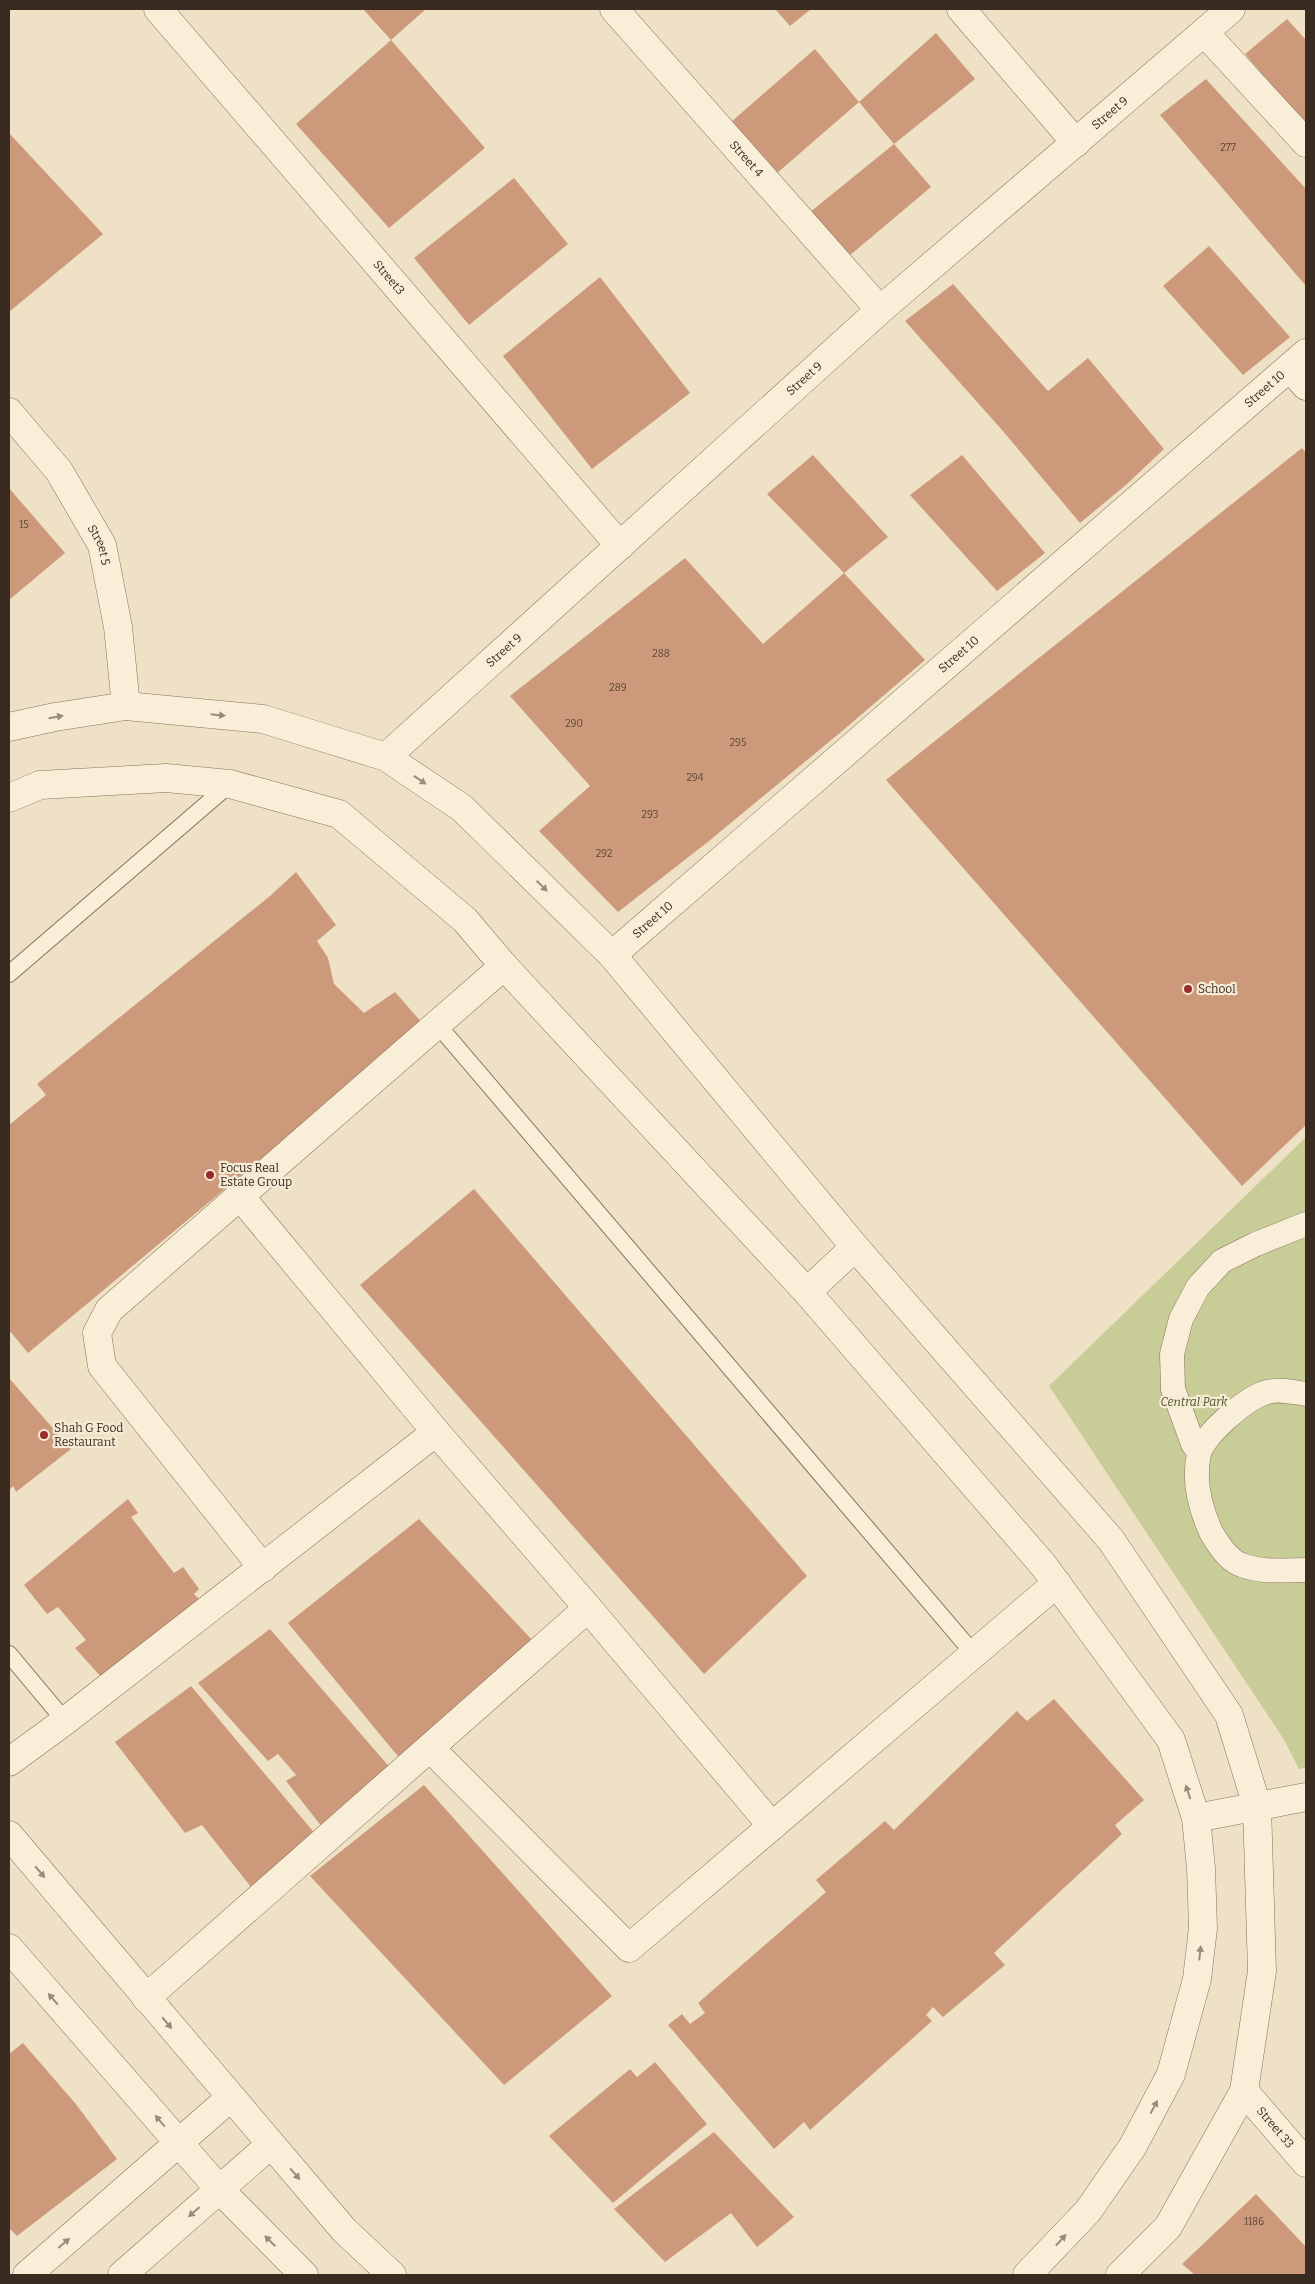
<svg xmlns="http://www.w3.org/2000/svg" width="1315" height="2284" viewBox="0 0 1315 2284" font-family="Bitter,serif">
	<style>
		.green { fill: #c8cd98 }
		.building { fill: #cc9a7b }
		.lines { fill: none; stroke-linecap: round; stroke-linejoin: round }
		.service-casing { stroke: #89725b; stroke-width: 18 }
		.pedestrian-casing { stroke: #89725b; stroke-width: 25 }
		.minor-casing { stroke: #89725b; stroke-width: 29 }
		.tertiary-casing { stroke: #89725b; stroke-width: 29 }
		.service { stroke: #f9eed8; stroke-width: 16 }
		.pedestrian { stroke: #f9eed8; stroke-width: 24 }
		.minor { stroke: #f9eed8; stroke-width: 28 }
		.tertiary { stroke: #f9eed8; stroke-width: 28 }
		.oneway { fill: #998c7c }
		.poi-dot { fill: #982b2e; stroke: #f6ebd4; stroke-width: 2 }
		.labels { text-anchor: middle; stroke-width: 4.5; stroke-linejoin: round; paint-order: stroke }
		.number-label { font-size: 10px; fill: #5e4736 }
		.street-label { font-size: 12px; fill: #392b1f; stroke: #f6ebd4 }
		.poi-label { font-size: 12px; fill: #392b1f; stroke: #f6ebd4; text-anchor: start }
		.park-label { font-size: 12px; font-style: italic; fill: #4b5625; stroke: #f6ebd4 }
	</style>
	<rect width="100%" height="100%" fill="#eee1c5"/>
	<polygon class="green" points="1306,1137 1306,1768 1299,1769 1283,1738 1049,1386"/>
	<g class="building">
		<polygon points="363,9 426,9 391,40"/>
		<polygon points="775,9 811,9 790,26"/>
		<polygon points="1287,19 1306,40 1306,125 1245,54"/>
		<polygon points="936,33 975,79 894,144 931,187 849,256 809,213 894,144 859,102"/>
		<polygon points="391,40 485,148 389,228 296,124"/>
		<polygon points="815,49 859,102 776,174 731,122"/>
		<polygon points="1206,79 1306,189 1306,286 1160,115"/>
		<polygon points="9,133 103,234 9,312"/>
		<polygon points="514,178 568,244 469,325 414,258"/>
		<polygon points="1209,246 1290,337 1243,375 1163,286"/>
		<polygon points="600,277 690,393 592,469 503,356"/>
		<polygon points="953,284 1048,391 1088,358 1164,449 1127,484 1080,523 1002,430 905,321"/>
		<polygon points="1302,448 1306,453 1306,1125 1242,1186 886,780"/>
		<polygon points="813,455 888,537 844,573 925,660 841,732 709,841 618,912 539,831 590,786 510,696 685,558 763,644 844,573 767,494"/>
		<polygon points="962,455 1045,553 997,591 910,495"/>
		<polygon points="9,488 65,553 9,600"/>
		<polygon points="296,872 336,925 317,941 328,958 334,984 364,1013 395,992 423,1024 28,1353 9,1330 9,1125 46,1095 37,1084 270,896"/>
		<polygon points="474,1189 807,1576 704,1674 360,1285"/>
		<polygon points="9,1378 71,1449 16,1492 13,1486 9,1490"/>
		<polygon points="128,1499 138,1513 131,1517 174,1573 183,1567 199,1589 194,1594 203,1603 102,1678 75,1648 86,1640 58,1607 47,1614 24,1585"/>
		<polygon points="419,1519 533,1641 401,1760 288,1623"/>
		<polygon points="270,1629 392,1770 322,1827 286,1781 296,1775 278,1754 268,1761 198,1683"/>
		<polygon points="191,1686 317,1836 251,1887 202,1825 185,1833 115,1742"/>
		<polygon points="1054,1699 1144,1800 1115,1825 1122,1834 994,1953 1005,1965 943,2017 933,2007 926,2015 932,2021 810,2130 804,2122 774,2149 668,2025 682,2014 690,2024 705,2013 698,2003 826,1892 816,1880 885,1821 894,1830 1017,1711 1027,1721"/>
		<polygon points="424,1785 612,1996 504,2085 310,1876"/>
		<polygon points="23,2043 75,2103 117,2159 17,2236 9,2228 9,2054"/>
		<polygon points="655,2062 707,2124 613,2203 549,2136 630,2069 637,2077"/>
		<polygon points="714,2132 794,2217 757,2247 731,2213 665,2262 614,2209"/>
		<polygon points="1256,2194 1306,2247 1306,2275 1195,2275 1182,2264"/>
	</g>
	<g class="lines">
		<g class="service-casing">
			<g id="service">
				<polyline points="9,974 230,784"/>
				<polyline points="437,1024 974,1654"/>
				<polyline points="9,1654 65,1721"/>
			</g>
		</g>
		<g class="pedestrian-casing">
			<g id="pedestrian">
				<path d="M 1306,1394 C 1293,1392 1277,1388 1264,1393 C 1246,1399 1203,1435 1199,1454 C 1193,1481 1200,1508 1211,1532 C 1217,1543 1229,1561 1242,1565 C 1262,1573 1285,1570 1306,1570"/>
				<polyline points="1199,1452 1193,1444 1173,1389 1172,1354 1181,1319 1198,1287 1222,1261 1256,1244 1306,1224"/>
			</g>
		</g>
		<g class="minor-casing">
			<g id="minor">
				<path id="s1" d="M 158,9 L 620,546"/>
				<path id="s2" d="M 614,9 L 880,310"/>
				<polyline points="961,9 1076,143"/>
				<polyline points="1204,32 1306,143"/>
				<polyline points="1290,368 1306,386"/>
				<path id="s3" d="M 9,412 L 59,471 L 102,545 L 118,627 L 126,706"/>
				<path id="s4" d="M 386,757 L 880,310 L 1231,9"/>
				<polyline points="239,1195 436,1432 588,1608 772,1826"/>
				<polyline points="263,1568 102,1366 97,1333 109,1310 504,966"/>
				<polyline points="430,1748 629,1948 1057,1583"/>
				<polyline points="9,1762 65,1721 436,1432"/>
				<polyline points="1196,1818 1306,1797"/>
				<polyline points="146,1998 588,1608"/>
				<path id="s5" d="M 1244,2091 L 1306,2163"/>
			</g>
		</g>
		<g class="tertiary-casing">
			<g id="tertiary">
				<polyline points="9,727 55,717 126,706 263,719 386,757 462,808 612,955 855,1247 1111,1540 1229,1715 1257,1806 1262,1971 1244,2091 1168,2227 1120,2275"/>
				<polyline points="9,798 40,785 166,778 230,784 339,814 465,920 504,966 807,1292 1044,1566 1171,1740 1196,1818 1201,1868 1203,1928 1197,1979 1171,2074 1133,2146 1088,2211 1027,2275"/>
				<path id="s6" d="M 612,955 L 1306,353"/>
				<polyline points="807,1292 855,1247"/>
				<polyline points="9,1835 344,2230 392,2275"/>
				<polyline points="9,1948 220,2190 304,2275"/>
				<polyline points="27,2275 230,2098"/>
				<polyline points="122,2275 270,2145"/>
			</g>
		</g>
		<use href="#service" class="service"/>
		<use href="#pedestrian" class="pedestrian"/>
		<use href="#minor" class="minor"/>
		<use href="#tertiary" class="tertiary"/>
	</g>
	<defs><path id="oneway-solid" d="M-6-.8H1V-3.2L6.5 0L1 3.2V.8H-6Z" transform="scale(1.25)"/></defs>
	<g class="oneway">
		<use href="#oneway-solid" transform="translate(218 715) rotate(6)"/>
		<use href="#oneway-solid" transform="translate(56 717) rotate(-10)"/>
		<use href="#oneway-solid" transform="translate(420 780) rotate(34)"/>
		<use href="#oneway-solid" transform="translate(542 886) rotate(45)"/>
		<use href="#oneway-solid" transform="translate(1188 1792) rotate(-108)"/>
		<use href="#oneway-solid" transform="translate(40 1872) rotate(50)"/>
		<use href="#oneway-solid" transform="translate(1200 1953) rotate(-84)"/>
		<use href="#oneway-solid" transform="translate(53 1999) rotate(-131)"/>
		<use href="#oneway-solid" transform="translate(167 2023) rotate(50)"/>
		<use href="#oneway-solid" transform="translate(1154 2107) rotate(-62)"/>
		<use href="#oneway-solid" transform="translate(160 2121) rotate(-131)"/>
		<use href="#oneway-solid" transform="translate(295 2174) rotate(49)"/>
		<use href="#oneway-solid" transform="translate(194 2212) rotate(139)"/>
		<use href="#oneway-solid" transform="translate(1061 2240) rotate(-47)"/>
		<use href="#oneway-solid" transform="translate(270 2241) rotate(-135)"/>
		<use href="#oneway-solid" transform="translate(64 2243) rotate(-41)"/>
	</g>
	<g class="poi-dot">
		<circle cx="1188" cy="989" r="5"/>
		<circle cx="210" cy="1175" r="5"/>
		<circle cx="44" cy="1435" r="5"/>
	</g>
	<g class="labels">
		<g class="number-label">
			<text x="1228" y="151">277</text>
			<text x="24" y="528">15</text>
			<text x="661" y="657">288</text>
			<text x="618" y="691">289</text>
			<text x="574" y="727">290</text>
			<text x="738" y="746">295</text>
			<text x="695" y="781">294</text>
			<text x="650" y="818">293</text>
			<text x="604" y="857">292</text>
			<text x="1254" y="2225">1186</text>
		</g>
		<g class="street-label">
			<text dy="4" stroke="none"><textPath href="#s4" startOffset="969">Street 9</textPath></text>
			<text dy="4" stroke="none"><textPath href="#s2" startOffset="200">Street 4</textPath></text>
			<text dy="4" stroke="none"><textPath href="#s1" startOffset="354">Street3</textPath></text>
			<text dy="4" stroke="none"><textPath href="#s4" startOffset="564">Street 9</textPath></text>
			<text dy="4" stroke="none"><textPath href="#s6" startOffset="864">Street 10</textPath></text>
			<text dy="4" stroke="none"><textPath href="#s3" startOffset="162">Street 5</textPath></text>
			<text dy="4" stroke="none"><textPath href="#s4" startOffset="159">Street 9</textPath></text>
			<text dy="4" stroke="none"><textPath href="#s6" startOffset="459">Street 10</textPath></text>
			<text dy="4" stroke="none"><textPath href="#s6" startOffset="54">Street 10</textPath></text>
			<text dy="4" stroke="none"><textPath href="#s5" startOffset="48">Street 33</textPath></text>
		</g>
		<g class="poi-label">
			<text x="1198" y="993">School</text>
			<text x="220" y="1172">Focus Real<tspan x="220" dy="14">Estate Group</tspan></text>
			<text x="54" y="1432">Shah G Food<tspan x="54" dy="14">Restaurant</tspan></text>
		</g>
		<g class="park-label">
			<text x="1194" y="1406">Central Park</text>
		</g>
	</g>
	<rect width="1315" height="2284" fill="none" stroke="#392b1f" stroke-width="20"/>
</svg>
